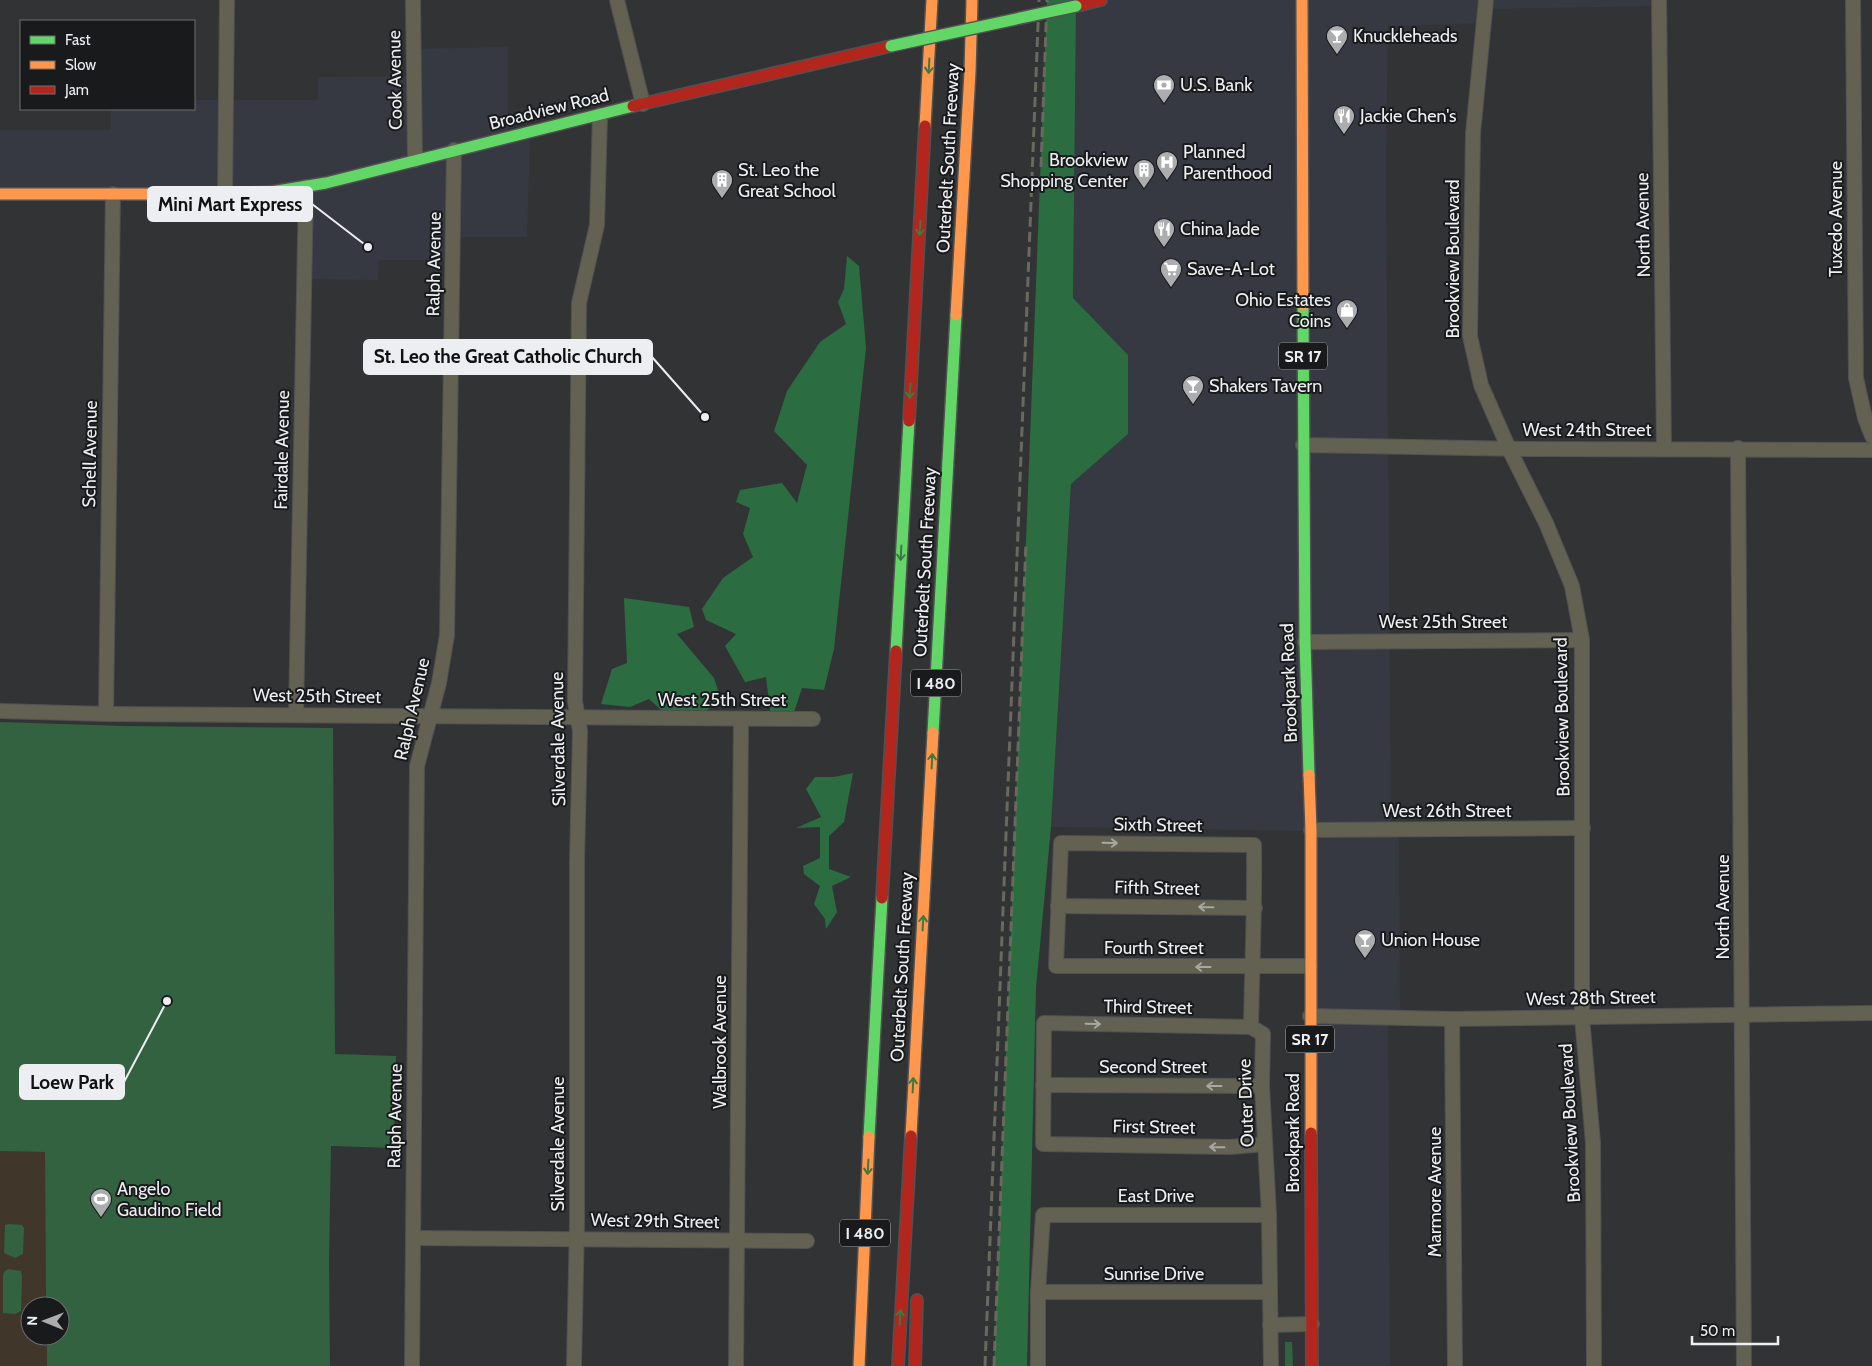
<svg xmlns="http://www.w3.org/2000/svg" width="1872" height="1366" viewBox="0 0 1872 1366" font-family="Cabin,sans-serif">
	<style>
		.built { fill: #373942 }
		.education { fill: #40372a }
		.green { fill: #32623f }
		.forest { fill: #2b6d40 }
		.lines { fill: none; stroke-linecap: round; stroke-linejoin: round }
		.street-casing { stroke: #515152; stroke-width: 16 }
		.fast-casing { stroke: #515152; stroke-width: 14 }
		.slow-casing { stroke: #515152; stroke-width: 14 }
		.jam-casing { stroke: #515152; stroke-width: 14 }
		.street { stroke: #636151; stroke-width: 14 }
		.fast { stroke: #63d668; stroke-width: 11 }
		.slow { stroke: #ff974d; stroke-width: 11 }
		.jam { stroke: #b3261e; stroke-width: 11 }
		.rail { stroke: #69695f; stroke-width: 3; stroke-dasharray: 10 5; stroke-linecap: butt }
		.fast-bridge-casing { stroke: #515152; stroke-width: 14; stroke-linecap: butt }
		.fast-bridge { stroke: #63d668; stroke-width: 11 }
		.oneway { stroke: #3e7842 }
		.oneway2 { stroke: #a8a8a1 }
		.labels { text-anchor: middle; stroke-width: 4; stroke-linejoin: round; paint-order: stroke }
		.shield { fill: #191a1c; stroke: #adaeb1; stroke-width: 1 }
		.shield-label { font-size: 16px; font-weight: bold; fill: #edeef1 }
		.poi-label { font-size: 18px; fill: #edeef1; stroke: #191a1c; text-anchor: start }
		.street-label { font-size: 18px; fill: #edeef1; stroke: #191a1c }
		.leader { fill: none; stroke: #edeef1; stroke-width: 2 }
		.callout-dot { fill: #edeef1; stroke: #191a1c; stroke-width: 2 }
		.callout { fill: #edeef1; stroke: #edeef1; stroke-width: 2 }
		.callout-label { font-size: 19px; text-anchor: middle; font-weight: bold; fill: #111 }
	</style>
	<rect width="100%" height="100%" fill="#323335"/>
	<g class="built">
		<polygon points="1092,0 1659,0 1659,6 1486,9 1484,23 1388,26 1386,170 1391,829 1399,830 1400,1018 1388,1018 1390,1366 1312,1366 1311,831 1051,827 1071,484 1128,434 1128,355 1073,298 1076,6"/>
		<polygon points="508,47 508,137 530,132 527,237 453,237 452,260 379,260 378,280 304,279 306,187 0,194 0,130 111,130 111,109 194,109 194,100 318,100 318,77 414,76 413,49"/>
	</g>
	<polygon class="education" points="0,1151 45,1152 46,1306 30,1306 30,1336 47,1336 47,1366 0,1366"/>
	<g class="green">
		<polygon points="0,722 124,726 333,728 335,1054 396,1056 394,1148 331,1146 329,1261 330,1366 47,1366 47,1336 60,1336 60,1306 46,1306 45,1152 0,1151"/>
		<polygon points="9,1224 22,1225 24,1228 23,1254 15,1258 4,1253 5,1225"/>
		<polygon points="8,1269 21,1271 22,1276 21,1311 15,1314 3,1313 3,1276 4,1272"/>
		<polygon points="1285,1342 1292,1342 1293,1366 1285,1366"/>
	</g>
	<g class="forest">
		<polygon points="1047,0 1092,0 1076,6 1073,298 1128,355 1128,434 1071,484 1051,827 1036,988 1027,1366 994,1366"/>
		<polygon points="847,256 859,266 866,348 834,649 824,690 802,688 794,712 770,711 766,677 745,682 725,646 736,634 706,620 702,609 723,578 753,557 743,534 750,508 736,502 740,490 782,483 797,503 807,465 774,431 787,391 820,342 846,324 838,302 844,289"/>
		<polygon points="624,598 689,607 694,627 677,634 714,678 721,700 706,711 661,710 649,699 630,707 601,704 612,669 627,663"/>
		<polygon points="853,773 844,822 829,836 829,869 851,877 832,886 837,912 826,929 825,919 814,904 820,886 804,874 803,866 820,858 820,827 796,828 821,817 806,789 815,777 834,777"/>
	</g>
	<g class="lines">
		<g class="street-casing">
			<g id="street">
				<polyline points="413,0 415,160"/>
				<polyline points="617,0 643,104"/>
				<polyline points="1486,0 1473,133 1470,336 1481,385 1509,449 1546,523 1572,586 1582,640 1582,1017 1593,1143 1594,1366"/>
				<polyline points="1659,0 1664,449"/>
				<polyline points="1853,0 1856,378 1865,418 1872,436"/>
				<polyline points="225,194 227,0"/>
				<polyline points="1303,445 1524,449 1872,450"/>
				<polyline points="1738,448 1744,1366"/>
				<polyline points="1305,642 1582,640"/>
				<polyline points="0,711 106,714 813,719"/>
				<polyline points="106,714 113,194"/>
				<polyline points="296,714 306,187"/>
				<polyline points="1311,830 1583,828"/>
				<polyline points="1058,906 1255,908"/>
				<polyline points="1310,1016 1452,1019 1872,1013"/>
				<polyline points="1452,1019 1455,1366"/>
				<polyline points="1251,1027 1044,1023 1043,1144 1230,1147 1265,1144"/>
				<polyline points="1043,1085 1262,1086"/>
				<polyline points="413,1238 807,1241"/>
				<polyline points="1038,1292 1269,1292"/>
				<polyline points="1270,1325 1312,1324"/>
				<polyline points="412,1366 417,766 439,683 447,635 454,150"/>
				<polyline points="574,1366 577,1222 577,861 580,731 575,701 579,303 597,225 600,115"/>
				<polyline points="736,1366 741,719"/>
				<polyline points="1038,1366 1038,1292 1043,1215 1269,1215"/>
				<path d="M 1271,1366 L 1269,1215 L 1262,1086 L 1263,1034 L 1251,1027 C 1252,967 1255,906 1254,845 L 1061,843 L 1056,966 L 1310,966"/>
			</g>
		</g>
		<g class="fast-casing">
			<g id="fast">
				<polyline points="271,192 326,183 633,106"/>
				<polyline points="1303,305 1305,642 1309,775"/>
				<polyline points="896,651 909,421"/>
				<polyline points="933,733 956,315"/>
				<polyline points="869,1137 882,898"/>
			</g>
		</g>
		<g class="slow-casing">
			<g id="slow">
				<polyline points="1302,0 1303,305"/>
				<polyline points="925,126 932,0"/>
				<polyline points="0,194 225,194 271,192"/>
				<polyline points="956,315 970,72 972,0"/>
				<polyline points="1309,775 1311,830 1311,1133"/>
				<polyline points="911,1136 933,733"/>
				<polyline points="859,1366 869,1137"/>
			</g>
		</g>
		<g class="jam-casing">
			<g id="jam">
				<polyline points="1076,6 1101,0"/>
				<polyline points="633,106 891,46"/>
				<polyline points="909,421 925,126"/>
				<polyline points="882,898 896,651"/>
				<polyline points="1311,1133 1312,1366"/>
				<polyline points="898,1366 911,1136"/>
				<polyline points="915,1366 917,1300"/>
			</g>
		</g>
		<use href="#street" class="street"/>
		<use href="#fast" class="fast"/>
		<use href="#slow" class="slow"/>
		<use href="#jam" class="jam"/>
		<g class="rail">
			<polyline points="1041,167 1047,0"/>
			<polyline points="985,1366 1039,0"/>
			<polyline points="994,1366 1026,542"/>
		</g>
		<g class="fast-bridge-casing">
			<polyline id="fast-bridge" points="891,46 1076,6"/>
		</g>
		<use href="#fast-bridge" class="fast-bridge"/>
	</g>
	<defs><path id="oneway-shaft" d="M-6 0H5M1.5-3L5.5 0L1.5 3" fill="none" stroke-width="1.6" stroke-linecap="round" stroke-linejoin="round" transform="scale(1.25)"/></defs>
	<g class="oneway">
		<use href="#oneway-shaft" transform="translate(929 66) rotate(93)"/>
		<use href="#oneway-shaft" transform="translate(920 228) rotate(93)"/>
		<use href="#oneway-shaft" transform="translate(910 391) rotate(93)"/>
		<use href="#oneway-shaft" transform="translate(901 553) rotate(93)"/>
		<use href="#oneway-shaft" transform="translate(932 761) rotate(-87)"/>
		<use href="#oneway-shaft" transform="translate(923 923) rotate(-87)"/>
		<use href="#oneway-shaft" transform="translate(913 1085) rotate(-87)"/>
		<use href="#oneway-shaft" transform="translate(868 1167) rotate(93)"/>
		<use href="#oneway-shaft" transform="translate(900 1317) rotate(-87)"/>
	</g>
	<g class="oneway2">
		<use href="#oneway-shaft" transform="translate(1110 843) rotate(1)"/>
		<use href="#oneway-shaft" transform="translate(1206 907) rotate(-179)"/>
		<use href="#oneway-shaft" transform="translate(1203 967) rotate(-180)"/>
		<use href="#oneway-shaft" transform="translate(1093 1024) rotate(1)"/>
		<use href="#oneway-shaft" transform="translate(1214 1086) rotate(-180)"/>
		<use href="#oneway-shaft" transform="translate(1217 1147) rotate(-179)"/>
	</g>
	<defs>
		<g id="bar-pin" transform="scale(1.125)"><path d="M0 17L-7.5 6A9.5 9.5 0 1 1 7.5 6Z" fill="#acadaf" stroke="#191a1c"/><path d="M-6-5H6L.8 .8V4.5H3.5V6h-7V4.5H-.8V.8Z" fill="#fff"/></g>
		<g id="bank-pin" transform="scale(1.125)"><path d="M0 17L-7.5 6A9.5 9.5 0 1 1 7.5 6Z" fill="#acadaf" stroke="#191a1c"/><path d="M-6-4H6V4H-6ZM0-2.3a2.3 2.3 0 1 0 0 4.6a2.3 2.3 0 1 0 0-4.6Z" fill="#fff"/></g>
		<g id="restaurant-pin" transform="scale(1.125)"><path d="M0 17L-7.5 6A9.5 9.5 0 1 1 7.5 6Z" fill="#acadaf" stroke="#191a1c"/><path d="M-5-6h1v4h1v-4h1v4h1v-4h1v5L-1.5 .5V6h-2V.5L-5-1ZM5-6V6H3V1.5H1.5Q1.5-4 5-6Z" fill="#fff"/></g>
		<g id="hospital-pin" transform="scale(1.125)"><path d="M0 17L-7.5 6A9.5 9.5 0 1 1 7.5 6Z" fill="#acadaf" stroke="#191a1c"/><path d="M-5-5h3v3.5h4V-5h3V5h-3V1.5h-4V5h-3Z" fill="#fff"/></g>
		<g id="building-pin" transform="scale(1.125)"><path d="M0 17L-7.5 6A9.5 9.5 0 1 1 7.5 6Z" fill="#acadaf" stroke="#191a1c"/><path d="M-4-6H4V6H1V3H-1V6H-4ZM-2.5-4.3h1.7v1.8h-1.7ZM.8-4.3h1.7v1.8H.8ZM-2.5-1h1.7V.8h-1.7ZM.8-1h1.7V.8H.8Z" fill="#fff"/></g>
		<g id="supermarket-pin" transform="scale(1.125)"><path d="M0 17L-7.5 6A9.5 9.5 0 1 1 7.5 6Z" fill="#acadaf" stroke="#191a1c"/><path d="M-6-5.5h2.5l.6 2H6L4.5 2H-2.5L-4.4-4H-6ZM-1.5 3.2a1.3 1.3 0 1 0 .1 0ZM3 3.2a1.3 1.3 0 1 0 .1 0Z" fill="#fff"/></g>
		<g id="shop-pin" transform="scale(1.125)"><path d="M0 17L-7.5 6A9.5 9.5 0 1 1 7.5 6Z" fill="#acadaf" stroke="#191a1c"/><path d="M-5-2.5h2.3a2.7 3.5 0 0 1 5.4 0H5L5.5 6h-11ZM-1.5-2.5h3a1.5 2.3 0 0 0-3 0Z" fill="#fff"/></g>
		<g id="stadium-pin" transform="scale(1.125)"><path d="M0 17L-7.5 6A9.5 9.5 0 1 1 7.5 6Z" fill="#acadaf" stroke="#191a1c"/><path d="M0-5a6.5 5 0 1 0 0 10a6.5 5 0 1 0 0-10ZM-3.5-1.8h7v3.6h-7Z" fill="#fff"/></g>
	</defs>
	<g fill-rule="evenodd">
		<use href="#bar-pin" x="1337" y="36"/>
		<use href="#bank-pin" x="1164" y="85"/>
		<use href="#restaurant-pin" x="1344" y="116"/>
		<use href="#hospital-pin" x="1167" y="162"/>
		<use href="#building-pin" x="1144" y="170"/>
		<use href="#building-pin" x="722" y="180"/>
		<use href="#restaurant-pin" x="1164" y="229"/>
		<use href="#supermarket-pin" x="1171" y="269"/>
		<use href="#shop-pin" x="1347" y="310"/>
		<use href="#bar-pin" x="1193" y="386"/>
		<use href="#bar-pin" x="1365" y="940"/>
		<use href="#stadium-pin" x="101" y="1199"/>
	</g>
	<g class="labels">
		<g class="shield">
			<rect x="1279" y="342.5" width="48" height="27" rx="4"/>
			<rect x="911" y="669.5" width="50" height="27" rx="4"/>
			<rect x="1286" y="1025.5" width="48" height="27" rx="4"/>
			<rect x="840" y="1219.5" width="50" height="27" rx="4"/>
		</g>
		<g class="shield-label">
			<text x="1303" y="362">SR 17</text>
			<text x="936" y="689">I 480</text>
			<text x="1310" y="1045">SR 17</text>
			<text x="865" y="1239">I 480</text>
		</g>
		<g class="poi-label">
			<text x="1353" y="42">Knuckleheads</text>
			<text x="1180" y="91">U.S. Bank</text>
			<text x="1360" y="122">Jackie Chen's</text>
			<text x="1183" y="158">Planned<tspan x="1183" dy="21">Parenthood</tspan></text>
			<text x="1128" y="166" text-anchor="end">Brookview<tspan x="1128" dy="21">Shopping Center</tspan></text>
			<text x="738" y="176">St. Leo the<tspan x="738" dy="21">Great School</tspan></text>
			<text x="1180" y="235">China Jade</text>
			<text x="1187" y="275">Save-A-Lot</text>
			<text x="1331" y="306" text-anchor="end">Ohio Estates<tspan x="1331" dy="21">Coins</tspan></text>
			<text x="1209" y="392">Shakers Tavern</text>
			<text x="1381" y="946">Union House</text>
			<text x="117" y="1195">Angelo<tspan x="117" dy="21">Gaudino Field</tspan></text>
		</g>
		<g class="street-label">
			<text transform="translate(395 80) rotate(-91)" y="6">Cook Avenue</text>
			<text transform="translate(549 109) rotate(-14)" y="6">Broadview Road</text>
			<text transform="translate(948 158) rotate(-87)" y="6">Outerbelt South Freeway</text>
			<text transform="translate(1836 219) rotate(-90)" y="6">Tuxedo Avenue</text>
			<text transform="translate(1643 225) rotate(-91)" y="6">North Avenue</text>
			<text transform="translate(1453 259) rotate(-90)" y="6">Brookview Boulevard</text>
			<text transform="translate(434 264) rotate(-89)" y="6">Ralph Avenue</text>
			<text x="1587" y="436">West 24th Street</text>
			<text transform="translate(282 450) rotate(-89)" y="6">Fairdale Avenue</text>
			<text transform="translate(90 454) rotate(-89)" y="6">Schell Avenue</text>
			<text transform="translate(925 562) rotate(-87)" y="6">Outerbelt South Freeway</text>
			<text x="1443" y="628">West 25th Street</text>
			<text transform="translate(1289 683) rotate(-92)" y="6">Brookpark Road</text>
			<text transform="translate(317 696) rotate(1)" y="6">West 25th Street</text>
			<text x="722" y="706">West 25th Street</text>
			<text transform="translate(412 709) rotate(-77)" y="6">Ralph Avenue</text>
			<text transform="translate(1562 717) rotate(-91)" y="6">Brookview Boulevard</text>
			<text transform="translate(558 739) rotate(-91)" y="6">Silverdale Avenue</text>
			<text x="1447" y="817">West 26th Street</text>
			<text transform="translate(1158 825) rotate(1)" y="6">Sixth Street</text>
			<text transform="translate(1157 888) rotate(1)" y="6">Fifth Street</text>
			<text transform="translate(1723 907) rotate(-90)" y="6">North Avenue</text>
			<text x="1154" y="954">Fourth Street</text>
			<text transform="translate(902 967) rotate(-87)" y="6">Outerbelt South Freeway</text>
			<text transform="translate(1591 998) rotate(-1)" y="6">West 28th Street</text>
			<text transform="translate(1148 1007) rotate(1)" y="6">Third Street</text>
			<text transform="translate(720 1042) rotate(-90)" y="6">Walbrook Avenue</text>
			<text x="1153" y="1073">Second Street</text>
			<text transform="translate(1246 1103) rotate(-92)" y="6">Outer Drive</text>
			<text transform="translate(395 1116) rotate(-89)" y="6">Ralph Avenue</text>
			<text transform="translate(1570 1123) rotate(-93)" y="6">Brookview Boulevard</text>
			<text transform="translate(1154 1127) rotate(1)" y="6">First Street</text>
			<text transform="translate(1293 1133) rotate(-90)" y="6">Brookpark Road</text>
			<text transform="translate(558 1144) rotate(-90)" y="6">Silverdale Avenue</text>
			<text transform="translate(1435 1192) rotate(-90)" y="6">Marmore Avenue</text>
			<text x="1156" y="1202">East Drive</text>
			<text transform="translate(655 1221) rotate(1)" y="6">West 29th Street</text>
			<text x="1154" y="1280">Sunrise Drive</text>
		</g>
	</g>
	<path class="leader" d="M368 247L312 204M705 417L652 357M167 1001L124 1082"/>
	<g class="callout-dot">
		<circle cx="368" cy="247" r="5"/>
		<circle cx="705" cy="417" r="5"/>
		<circle cx="167" cy="1001" r="5"/>
	</g>
	<g class="callout">
		<rect x="148" y="187" width="164" height="34" rx="5"/>
		<rect x="364" y="340" width="288" height="34" rx="5"/>
		<rect x="20" y="1065" width="104" height="34" rx="5"/>
	</g>
	<g class="callout-label">
		<text x="230" y="211">Mini Mart Express</text>
		<text x="508" y="363">St. Leo the Great Catholic Church</text>
		<text x="72" y="1089">Loew Park</text>
	</g>
	<rect x="20" y="20" width="175" height="90" fill="#191a1c" stroke="#6e6f71"/>
	<rect x="30" y="36" width="25" height="8" fill="#63d668" stroke="#6e6f71"/>
	<text x="65" y="45" font-size="15" fill="#edeef1">Fast</text>
	<rect x="30" y="61" width="25" height="8" fill="#ff974d" stroke="#6e6f71"/>
	<text x="65" y="70" font-size="15" fill="#edeef1">Slow</text>
	<rect x="30" y="86" width="25" height="8" fill="#b3261e" stroke="#6e6f71"/>
	<text x="65" y="95" font-size="15" fill="#edeef1">Jam</text>
	<g transform="translate(45 1321) rotate(271)"><circle r="24" fill="#191a1c" stroke="#6e6f71"/>
	<path d="M0-4L9 19L0 12L-9 19Z" fill="#acadaf"/>
	<text y="-8" font-size="14" font-weight="bold" text-anchor="middle" fill="#edeef1">N</text>
	</g>
	<path d="M1692 1336v8h86v-8" fill="none" stroke="#edeef1" stroke-width="2.5"/>
	<text x="1700" y="1336" font-size="15" fill="#edeef1" stroke="#191a1c" stroke-width="4" paint-order="stroke">50 m</text>
</svg>
